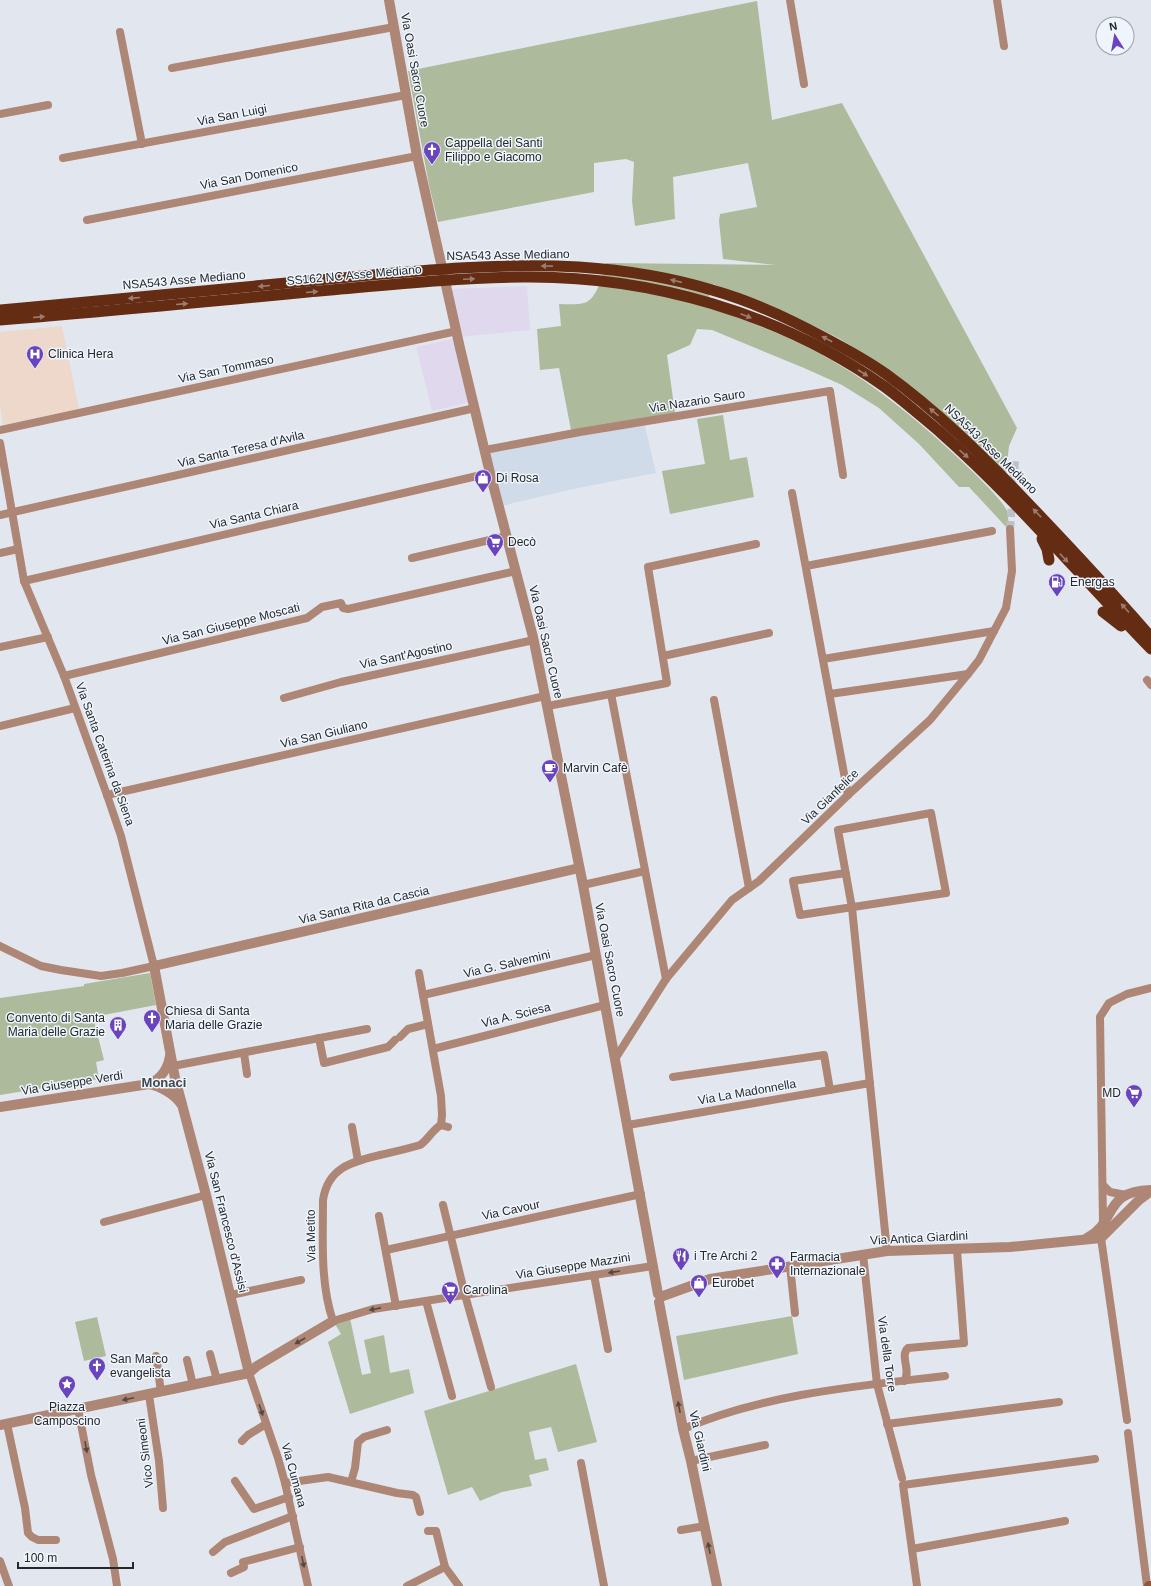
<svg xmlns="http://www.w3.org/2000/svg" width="1151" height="1586" viewBox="0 0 1151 1586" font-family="Helvetica,sans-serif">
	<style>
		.commercial { fill: #e0d9ee }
		.built { fill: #d0dbe9 }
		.medical { fill: #eed8cb }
		.green { fill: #aeba9c }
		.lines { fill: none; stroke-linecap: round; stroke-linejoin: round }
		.minor-tunnel { stroke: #bcc1c8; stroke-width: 8; stroke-dasharray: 8 4; stroke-linecap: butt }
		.minor { stroke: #ae8675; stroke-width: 8 }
		.tertiary { stroke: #ae8675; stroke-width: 10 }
		.secondary { stroke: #8f573e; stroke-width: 10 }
		.trunk { stroke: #642c12; stroke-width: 11 }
		.oneway { fill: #9c7c70 }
		.oneway2 { fill: #554944 }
		.labels { text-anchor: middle; stroke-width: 3; stroke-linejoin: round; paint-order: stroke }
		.street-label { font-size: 12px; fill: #25282a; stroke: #eff5fc }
		.poi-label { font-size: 12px; fill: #25282a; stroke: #eff5fc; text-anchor: start }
		.neighbourhood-label { font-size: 13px; font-weight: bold; fill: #42474d; stroke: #eff5fc }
	</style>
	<rect width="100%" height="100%" fill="#e2e7ef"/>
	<g class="commercial">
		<polygon points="527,286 530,330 460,337 449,289"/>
		<polygon points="456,338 471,402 432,411 416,347"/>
	</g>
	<polygon class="built" points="643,418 656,473 578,488 501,506 487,447"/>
	<polygon class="medical" points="62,326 79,409 3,425 0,405 0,332"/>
	<g class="green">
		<path d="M 757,1 L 772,120 L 842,103 L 1017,428 L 1009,446 L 1006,473 L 875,361 L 840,339 L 792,315 L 713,284 L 706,306 C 740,318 774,331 807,347 C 869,378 923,424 973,472 C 981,480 1003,501 1007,511 C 1009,515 1008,524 1008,529 L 969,487 L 959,487 L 919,444 L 879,408 L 842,385 L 804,368 L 712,330 L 697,329 L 690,345 L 667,355 L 675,413 L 571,430 L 559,368 L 540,370 L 537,329 L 561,326 L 559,304 C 567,304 577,305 584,303 C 597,300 603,274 606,263 L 776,265 L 723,259 L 719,221 L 720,214 L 757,207 L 748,163 L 673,177 L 675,219 L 635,226 L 632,201 L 634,162 L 626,159 L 594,163 L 594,192 L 438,222 L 429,185 L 408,71 Z"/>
		<polygon points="723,415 730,460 747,457 754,497 670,514 662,471 705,464 697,419"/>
		<polygon points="150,973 156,1005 93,1017 104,1060 96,1062 99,1079 0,1095 0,998 84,986 84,984"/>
		<polygon points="792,1316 798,1354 684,1380 676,1336"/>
		<polygon points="97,1317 106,1356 84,1361 75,1322"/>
		<polygon points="350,1318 362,1375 371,1373 364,1340 384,1335 390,1373 409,1369 414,1393 350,1414 328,1342 341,1334 335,1324"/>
		<polygon points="576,1364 597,1442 558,1452 551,1427 529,1432 535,1460 546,1458 549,1470 529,1475 532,1486 502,1492 480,1501 472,1487 448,1495 424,1411"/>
	</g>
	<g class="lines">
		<polyline class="minor-tunnel" points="1010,529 1015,461"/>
		<g class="minor">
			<polyline points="790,0 804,84"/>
			<polyline points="997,0 1004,46"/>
			<polyline points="120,32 142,144"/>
			<polyline points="172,68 394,27"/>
			<polyline points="0,114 48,105"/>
			<polyline points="63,158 406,95"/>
			<polyline points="87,220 417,156"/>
			<polyline points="0,430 457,331"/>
			<polyline points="0,443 24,581 64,676 107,795 121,836 154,966 122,973 101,976 61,970 41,966 0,946"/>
			<polyline points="485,450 580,432 830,391 843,475"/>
			<polyline points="792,493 848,795"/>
			<polyline points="0,515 475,408"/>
			<polyline points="0,553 18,549"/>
			<polyline points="412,558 507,536"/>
			<polyline points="806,566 992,531"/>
			<polyline points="24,581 490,473"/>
			<polyline points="0,647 48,637"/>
			<polyline points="663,656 769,633"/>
			<polyline points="823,659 994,631"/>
			<polyline points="64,676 307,618 322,607 341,603 343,608 348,609 516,571"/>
			<polyline points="1147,680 1151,685"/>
			<polyline points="611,694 666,979"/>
			<polyline points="830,694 968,674"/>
			<polyline points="284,698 341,682 534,640"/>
			<polyline points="714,700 749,888"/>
			<polyline points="548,706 667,683 648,567 756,544"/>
			<polyline points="0,726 75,708"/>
			<polyline points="107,795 545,696"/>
			<polyline points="846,873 793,881 800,915 946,893 931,813 838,830 852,908 887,1251"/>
			<polyline points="583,885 645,871"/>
			<polyline points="419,973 441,1096 442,1115 441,1125"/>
			<polyline points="423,995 596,955"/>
			<polyline points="400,1037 408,1029 428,1024"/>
			<polyline points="319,1038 324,1063 388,1047 395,1040"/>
			<polyline points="433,1049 605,1005"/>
			<polyline points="244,1053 247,1074"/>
			<polyline points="615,1059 666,979 732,900 759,881 848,795 930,720 968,674 979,660 1006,608 1012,571 1010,529"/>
			<polyline points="173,1066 367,1029"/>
			<polyline points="673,1077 824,1055 830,1090"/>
			<polyline points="628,1125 870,1083"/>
			<polyline points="352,1127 358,1161"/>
			<path d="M 448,1127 L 441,1125 C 432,1130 428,1140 420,1145 C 407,1149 393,1152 380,1155 C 352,1162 328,1167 323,1200 C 323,1240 320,1283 333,1321 L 373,1309 L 653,1266"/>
			<polyline points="1103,1185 1110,1192 1126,1195"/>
			<polyline points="443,1205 465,1295 491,1387"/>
			<polyline points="379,1216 396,1306"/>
			<polyline points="104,1222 206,1195"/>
			<polyline points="1103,1223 1100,1017 1109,1003 1127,994 1151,988"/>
			<polyline points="1101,1238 1127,1420"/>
			<polyline points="386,1250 641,1194"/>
			<polyline points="863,1254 877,1384 902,1478"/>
			<polyline points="790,1266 795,1313"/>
			<polyline points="594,1275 608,1349"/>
			<polyline points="231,1295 301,1280"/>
			<polyline points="426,1301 452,1396"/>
			<polyline points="210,1354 217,1380"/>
			<polyline points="156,1356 161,1392"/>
			<polyline points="187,1360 193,1385"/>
			<polyline points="249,1373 278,1458 285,1483 308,1586"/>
			<path d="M 904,1381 C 912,1371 899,1356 908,1348 L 964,1343 L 957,1250"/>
			<polyline points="149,1395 159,1461 163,1508"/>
			<polyline points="78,1409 91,1475 113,1559 117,1586"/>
			<polyline points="7,1424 25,1508 28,1533 32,1537 38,1540 56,1540"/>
			<polyline points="887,1424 1059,1402"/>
			<path d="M 683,1429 C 765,1394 857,1386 945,1376"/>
			<polyline points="1128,1433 1147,1586"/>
			<polyline points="242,1441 248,1435 266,1424"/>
			<polyline points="691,1461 765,1445"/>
			<polyline points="581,1463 604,1586"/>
			<polyline points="235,1481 254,1509 289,1497"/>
			<polyline points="351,1482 355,1468 358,1442 364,1437 387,1430"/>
			<polyline points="285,1483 328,1477 397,1493 413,1495 416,1497 420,1512"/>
			<polyline points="681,1530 705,1526"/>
			<polyline points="428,1531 436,1531 445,1567 459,1586"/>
			<polyline points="912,1549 1065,1521"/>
			<polyline points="213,1552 225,1542 293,1516"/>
			<polyline points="0,1561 9,1586"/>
			<polyline points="231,1573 244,1567 243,1562 300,1547"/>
			<polyline points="407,1586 445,1567"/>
			<polyline points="917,1586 903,1485 1095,1459"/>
		</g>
		<g class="tertiary">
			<polyline points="389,0 417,156 460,348 490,473 533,637 545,696 583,885 658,1294"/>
			<path d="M 149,1084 C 160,1086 175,1094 182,1105"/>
			<path d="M 0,1107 L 149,1084 C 161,1079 168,1068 170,1056"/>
			<path d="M 1087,1238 C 1118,1222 1102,1191 1151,1190"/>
			<polyline points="663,1296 710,1279 887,1251 1010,1247 1101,1238 1139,1200 1151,1191"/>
			<polyline points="659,1302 683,1429 691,1461 717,1586"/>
			<polyline points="249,1373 206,1195 175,1078 154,966 579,868"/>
			<polyline points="0,1425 249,1373 257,1366 333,1321"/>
		</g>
		<polyline class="secondary" points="1149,1586 1151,1586"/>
		<g class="trunk">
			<path d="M 0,310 C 103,301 206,291 308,281 C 398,273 489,262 579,267 C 623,270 669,277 712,290 C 751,301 790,319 825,338 C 846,349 866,360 886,374 C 937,411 981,454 1024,499 C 1067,544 1110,590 1151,637"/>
			<path d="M 0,320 C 103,312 206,302 308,292 C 379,286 450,278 521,277 C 649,275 780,313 885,387 C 904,401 922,417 940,432 C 1016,499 1081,577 1151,649"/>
			<polyline points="1042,539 1047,549 1049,560"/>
			<polyline points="1103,612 1121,626"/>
		</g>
	</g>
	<defs><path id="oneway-solid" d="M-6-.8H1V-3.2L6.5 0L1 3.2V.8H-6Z"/></defs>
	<g class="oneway">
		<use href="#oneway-solid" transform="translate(547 266) rotate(-179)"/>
		<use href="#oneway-solid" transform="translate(469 279) rotate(-3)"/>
		<use href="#oneway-solid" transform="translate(676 281) rotate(-167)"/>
		<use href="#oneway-solid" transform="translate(264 286) rotate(175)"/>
		<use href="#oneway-solid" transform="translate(312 292) rotate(-5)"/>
		<use href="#oneway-solid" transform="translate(134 298) rotate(175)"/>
		<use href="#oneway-solid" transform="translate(182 304) rotate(-5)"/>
		<use href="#oneway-solid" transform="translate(746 316) rotate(21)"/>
		<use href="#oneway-solid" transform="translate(39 317) rotate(-5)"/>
		<use href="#oneway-solid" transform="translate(827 339) rotate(-152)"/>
		<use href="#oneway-solid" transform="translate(863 373) rotate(33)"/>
		<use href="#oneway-solid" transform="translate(934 412) rotate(-140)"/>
		<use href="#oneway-solid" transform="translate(964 454) rotate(41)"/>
		<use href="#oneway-solid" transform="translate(1037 513) rotate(-134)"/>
		<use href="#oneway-solid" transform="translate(1064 558) rotate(47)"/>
		<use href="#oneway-solid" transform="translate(1125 608) rotate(-132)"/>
	</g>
	<g class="oneway2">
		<use href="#oneway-solid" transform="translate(614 1272) rotate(171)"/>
		<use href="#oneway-solid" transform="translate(375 1309) rotate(169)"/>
		<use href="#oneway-solid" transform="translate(300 1341) rotate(150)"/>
		<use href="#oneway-solid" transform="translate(128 1399) rotate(168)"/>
		<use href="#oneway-solid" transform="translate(679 1407) rotate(-101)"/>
		<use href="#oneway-solid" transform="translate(261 1410) rotate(71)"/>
		<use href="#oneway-solid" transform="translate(86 1447) rotate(80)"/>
		<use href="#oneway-solid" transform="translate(709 1548) rotate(-101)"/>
		<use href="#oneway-solid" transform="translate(303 1562) rotate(78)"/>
	</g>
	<defs>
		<g id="church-pin" transform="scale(0.9)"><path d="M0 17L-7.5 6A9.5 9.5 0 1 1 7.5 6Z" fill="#6944bc" stroke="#eff5fc"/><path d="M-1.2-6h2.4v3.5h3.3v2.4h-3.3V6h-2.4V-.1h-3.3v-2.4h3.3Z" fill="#fff"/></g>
		<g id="hospital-pin" transform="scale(0.9)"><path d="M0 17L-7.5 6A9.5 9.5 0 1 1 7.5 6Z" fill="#6944bc" stroke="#eff5fc"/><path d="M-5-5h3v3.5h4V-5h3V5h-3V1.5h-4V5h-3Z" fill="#fff"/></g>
		<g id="shop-pin" transform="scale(0.9)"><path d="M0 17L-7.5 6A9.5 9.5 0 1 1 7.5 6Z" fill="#6944bc" stroke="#eff5fc"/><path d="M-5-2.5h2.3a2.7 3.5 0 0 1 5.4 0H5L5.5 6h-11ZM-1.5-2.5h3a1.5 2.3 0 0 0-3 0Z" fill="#fff"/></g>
		<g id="supermarket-pin" transform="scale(0.9)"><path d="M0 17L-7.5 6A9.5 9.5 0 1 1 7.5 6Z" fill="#6944bc" stroke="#eff5fc"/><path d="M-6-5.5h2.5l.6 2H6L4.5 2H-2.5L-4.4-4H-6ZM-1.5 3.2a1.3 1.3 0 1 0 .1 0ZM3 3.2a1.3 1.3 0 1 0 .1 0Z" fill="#fff"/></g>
		<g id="fuel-pin" transform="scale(0.9)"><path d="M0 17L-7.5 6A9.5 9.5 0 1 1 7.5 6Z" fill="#6944bc" stroke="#eff5fc"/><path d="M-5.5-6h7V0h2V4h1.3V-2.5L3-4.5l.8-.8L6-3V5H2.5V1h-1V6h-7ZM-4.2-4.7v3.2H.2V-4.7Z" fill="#fff"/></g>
		<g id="cafe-pin" transform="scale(0.9)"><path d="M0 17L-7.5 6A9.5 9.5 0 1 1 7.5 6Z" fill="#6944bc" stroke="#eff5fc"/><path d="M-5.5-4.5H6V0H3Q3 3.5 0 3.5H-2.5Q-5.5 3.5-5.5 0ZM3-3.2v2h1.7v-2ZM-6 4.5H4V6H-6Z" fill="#fff"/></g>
		<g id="building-pin" transform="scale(0.9)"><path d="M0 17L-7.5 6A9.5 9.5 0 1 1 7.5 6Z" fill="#6944bc" stroke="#eff5fc"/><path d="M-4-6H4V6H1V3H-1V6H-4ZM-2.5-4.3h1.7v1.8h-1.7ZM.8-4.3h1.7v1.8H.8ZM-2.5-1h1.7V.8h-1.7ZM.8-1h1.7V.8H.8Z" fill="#fff"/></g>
		<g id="restaurant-pin" transform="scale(0.9)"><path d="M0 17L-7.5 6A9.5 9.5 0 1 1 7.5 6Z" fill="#6944bc" stroke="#eff5fc"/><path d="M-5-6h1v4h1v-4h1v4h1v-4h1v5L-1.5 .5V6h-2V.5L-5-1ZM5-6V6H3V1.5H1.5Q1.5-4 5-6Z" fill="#fff"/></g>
		<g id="pharmacy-pin" transform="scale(0.9)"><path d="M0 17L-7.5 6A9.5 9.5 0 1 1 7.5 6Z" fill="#6944bc" stroke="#eff5fc"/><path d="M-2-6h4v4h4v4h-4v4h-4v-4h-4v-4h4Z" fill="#fff"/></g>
		<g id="sight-pin" transform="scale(0.9)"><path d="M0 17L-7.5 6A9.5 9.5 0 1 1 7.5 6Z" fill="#6944bc" stroke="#eff5fc"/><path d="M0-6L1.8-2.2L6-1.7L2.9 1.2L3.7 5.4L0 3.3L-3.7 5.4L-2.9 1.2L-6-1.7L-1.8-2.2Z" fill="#fff"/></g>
	</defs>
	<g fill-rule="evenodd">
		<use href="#church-pin" x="432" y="150"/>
		<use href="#hospital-pin" x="35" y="354"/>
		<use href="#shop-pin" x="483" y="478"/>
		<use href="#supermarket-pin" x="495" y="542"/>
		<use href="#fuel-pin" x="1057" y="582"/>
		<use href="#cafe-pin" x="550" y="768"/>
		<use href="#church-pin" x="152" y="1018"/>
		<use href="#building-pin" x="118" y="1025"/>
		<use href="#supermarket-pin" x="1134" y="1093"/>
		<use href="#restaurant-pin" x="681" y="1256"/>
		<use href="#pharmacy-pin" x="777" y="1264"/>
		<use href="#shop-pin" x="699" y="1283"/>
		<use href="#supermarket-pin" x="450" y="1290"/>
		<use href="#church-pin" x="97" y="1366"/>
		<use href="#sight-pin" x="67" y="1384"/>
	</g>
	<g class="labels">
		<g class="street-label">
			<text transform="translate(415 70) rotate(80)" y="4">Via Oasi Sacro Cuore</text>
			<text transform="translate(232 115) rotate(-11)" y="4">Via San Luigi</text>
			<text transform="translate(249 176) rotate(-11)" y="4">Via San Domenico</text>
			<text transform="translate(508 255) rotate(-1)" y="4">NSA543 Asse Mediano</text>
			<text transform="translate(354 275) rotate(-5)" y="4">SS162 NC Asse Mediano</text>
			<text transform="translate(184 280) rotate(-5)" y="4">NSA543 Asse Mediano</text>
			<text transform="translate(226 369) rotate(-12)" y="4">Via San Tommaso</text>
			<text transform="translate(697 401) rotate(-9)" y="4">Via Nazario Sauro</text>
			<text transform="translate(241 449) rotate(-13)" y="4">Via Santa Teresa d'Avila</text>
			<text transform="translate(991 449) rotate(44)" y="4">NSA543 Asse Mediano</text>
			<text transform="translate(254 515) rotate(-13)" y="4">Via Santa Chiara</text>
			<text transform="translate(231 624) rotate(-14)" y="4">Via San Giuseppe Moscati</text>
			<text transform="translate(546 642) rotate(77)" y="4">Via Oasi Sacro Cuore</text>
			<text transform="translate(406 655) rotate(-12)" y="4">Via Sant'Agostino</text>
			<text transform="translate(324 734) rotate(-13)" y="4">Via San Giuliano</text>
			<text transform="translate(105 754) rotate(70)" y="4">Via Santa Caterina da Siena</text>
			<text transform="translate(830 797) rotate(-44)" y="4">Via Gianfelice</text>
			<text transform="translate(364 905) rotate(-13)" y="4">Via Santa Rita da Cascia</text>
			<text transform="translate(610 960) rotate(79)" y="4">Via Oasi Sacro Cuore</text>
			<text transform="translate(507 964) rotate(-13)" y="4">Via G. Salvemini</text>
			<text transform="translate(516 1015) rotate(-14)" y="4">Via A. Sciesa</text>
			<text transform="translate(72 1083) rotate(-9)" y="4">Via Giuseppe Verdi</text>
			<text transform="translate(747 1092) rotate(-10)" y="4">Via La Madonnella</text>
			<text transform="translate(511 1210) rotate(-12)" y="4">Via Cavour</text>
			<text transform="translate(226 1222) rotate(76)" y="4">Via San Francesco d'Assisi</text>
			<text transform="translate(311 1236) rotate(-91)" y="4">Via Metito</text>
			<text transform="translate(919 1238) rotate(-3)" y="4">Via Antica Giardini</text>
			<text transform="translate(573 1266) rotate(-9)" y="4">Via Giuseppe Mazzini</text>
			<text transform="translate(887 1354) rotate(82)" y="4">Via della Torre</text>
			<text transform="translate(700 1441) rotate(77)" y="4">Via Giardini</text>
			<text transform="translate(145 1453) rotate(-97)" y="4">Vico Simeoni</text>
			<text transform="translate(294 1475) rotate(75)" y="4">Via Cumana</text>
		</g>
		<g class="poi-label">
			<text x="445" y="147">Cappella dei Santi<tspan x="445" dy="14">Filippo e Giacomo</tspan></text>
			<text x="48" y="358">Clinica Hera</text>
			<text x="496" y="482">Di Rosa</text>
			<text x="508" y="546">Decò</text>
			<text x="1070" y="586">Energas</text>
			<text x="563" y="772">Marvin Cafè</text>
			<text x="165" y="1015">Chiesa di Santa<tspan x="165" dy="14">Maria delle Grazie</tspan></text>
			<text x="105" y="1022" text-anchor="end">Convento di Santa<tspan x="105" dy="14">Maria delle Grazie</tspan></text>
			<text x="1121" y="1097" text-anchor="end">MD</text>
			<text x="694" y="1260">i Tre Archi 2</text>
			<text x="790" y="1261">Farmacia<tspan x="790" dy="14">Internazionale</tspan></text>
			<text x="712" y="1287">Eurobet</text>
			<text x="463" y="1294">Carolina</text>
			<text x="110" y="1363">San Marco<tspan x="110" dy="14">evangelista</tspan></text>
			<text x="67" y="1411" text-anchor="middle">Piazza<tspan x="67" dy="14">Camposcino</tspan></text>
		</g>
		<g class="neighbourhood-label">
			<text x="164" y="1087">Monaci</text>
		</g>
	</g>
	<g transform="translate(1115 36) rotate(349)"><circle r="19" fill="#eff5fc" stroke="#9ea3a8"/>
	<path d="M0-3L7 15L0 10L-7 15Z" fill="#6944bc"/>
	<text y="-6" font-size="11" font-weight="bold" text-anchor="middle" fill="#25282a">N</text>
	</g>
	<path d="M18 1562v6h115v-6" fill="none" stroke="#25282a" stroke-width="2"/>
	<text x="24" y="1562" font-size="12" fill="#25282a" stroke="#eff5fc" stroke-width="3" paint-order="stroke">100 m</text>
</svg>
